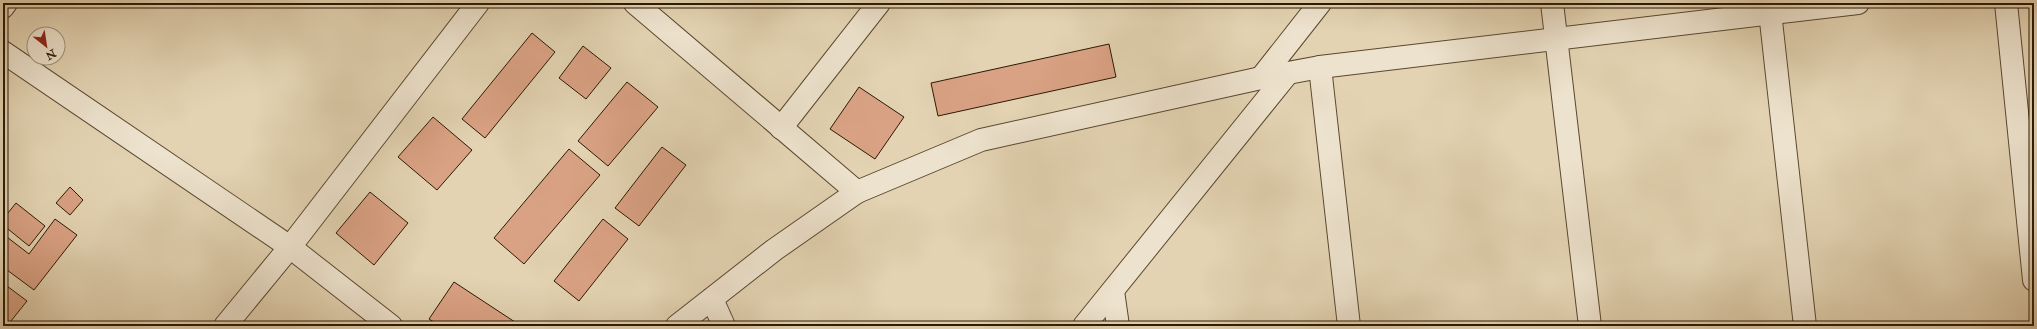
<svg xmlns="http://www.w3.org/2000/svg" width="2037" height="329" viewBox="0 0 2037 329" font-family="'IM FELL Double Pica',serif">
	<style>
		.building { fill: #daa284; stroke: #2c1903 }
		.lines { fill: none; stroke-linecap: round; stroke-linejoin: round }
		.minor-casing { stroke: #5a482f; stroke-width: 24 }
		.minor { stroke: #ede2cd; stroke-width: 22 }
	</style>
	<rect width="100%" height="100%" fill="#e3d3b2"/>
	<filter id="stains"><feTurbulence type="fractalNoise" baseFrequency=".005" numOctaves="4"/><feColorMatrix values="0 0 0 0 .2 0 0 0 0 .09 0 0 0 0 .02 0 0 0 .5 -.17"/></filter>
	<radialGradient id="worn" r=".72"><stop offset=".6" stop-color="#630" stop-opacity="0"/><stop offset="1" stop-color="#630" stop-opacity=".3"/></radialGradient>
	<g class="building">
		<polygon points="532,33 555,52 485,138 462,119"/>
		<polygon points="1109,44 1116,77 938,116 931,83"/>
		<polygon points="583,46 611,68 586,99 559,78"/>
		<polygon points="627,82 658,107 608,166 578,141"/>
		<polygon points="859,87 904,117 875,159 830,129"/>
		<polygon points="433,117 472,150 437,190 398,157"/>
		<polygon points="662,147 686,165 639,226 615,208"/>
		<polygon points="569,149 600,175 524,264 494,238"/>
		<polygon points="70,187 83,200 70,215 56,203"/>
		<polygon points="370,192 408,223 374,265 336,233"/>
		<polygon points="16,203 45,226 29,246 3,225 3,219"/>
		<polygon points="55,219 77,235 34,290 3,267 3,234 29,254"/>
		<polygon points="603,219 628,239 579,301 554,281"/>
		<polygon points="454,282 521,326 440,326 429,319"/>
		<polygon points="3,283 27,301 7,326 3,326"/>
	</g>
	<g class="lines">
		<g class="minor-casing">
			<g id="minor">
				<polyline points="635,3 857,192"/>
				<polyline points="1552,3 1590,326"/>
				<polyline points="1769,3 1805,326"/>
				<polyline points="2006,3 2034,280"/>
				<polyline points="3,7 6,3"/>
				<polyline points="3,52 290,247 391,326"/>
				<polyline points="1320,67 1349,326"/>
				<polyline points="1261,78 1320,3"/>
				<polyline points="781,128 879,3"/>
				<polyline points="1113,291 1118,326"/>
				<polyline points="712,299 724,326"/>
				<polyline points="225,326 290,247 478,3"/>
				<polyline points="677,326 774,250 857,192 981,140 1261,78 1320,67 1858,3"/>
				<polyline points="1084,326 1288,73"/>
			</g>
		</g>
		<use href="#minor" class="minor"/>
	</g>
	<rect width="2037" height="329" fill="none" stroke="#e3d3b2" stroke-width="16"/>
	<rect x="4" y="4" width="2029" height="321" fill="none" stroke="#2c1903" stroke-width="2"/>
	<rect x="8" y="8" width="2021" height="313" fill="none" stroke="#2c1903"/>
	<g transform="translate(46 46) rotate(150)"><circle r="19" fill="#ede2cd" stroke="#a0927c"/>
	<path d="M0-3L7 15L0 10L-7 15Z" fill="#8f2418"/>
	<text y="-6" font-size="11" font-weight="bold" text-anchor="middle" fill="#2c1903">N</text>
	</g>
	<rect width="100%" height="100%" filter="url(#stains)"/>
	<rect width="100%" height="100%" fill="url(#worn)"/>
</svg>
